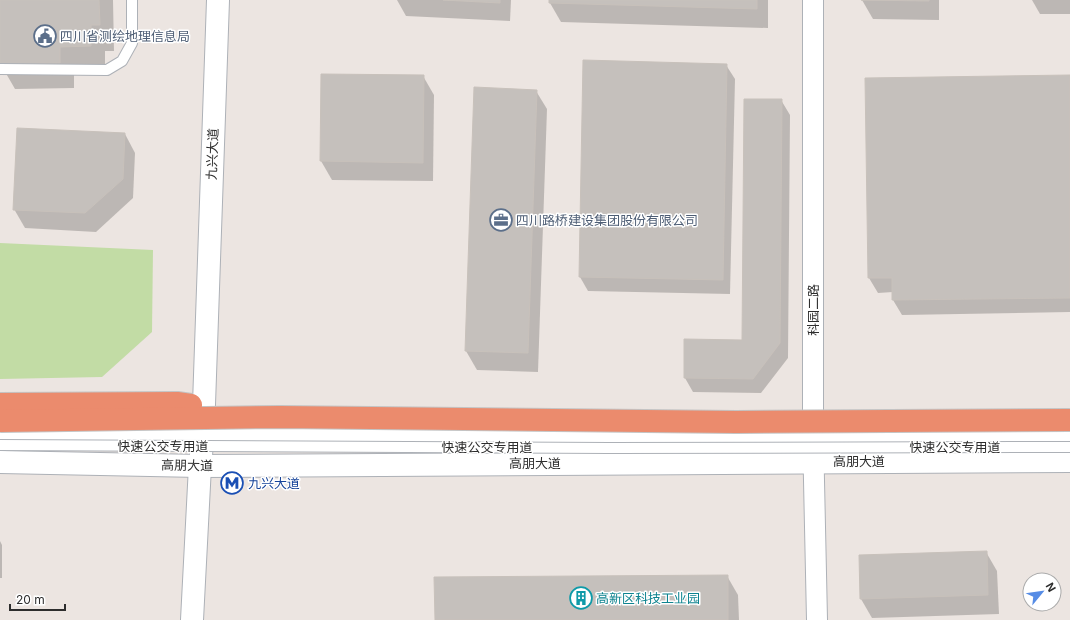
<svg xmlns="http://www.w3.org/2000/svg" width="1070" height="620" viewBox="0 0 1070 620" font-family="Inter,'Noto Sans SC',sans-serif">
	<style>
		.green { fill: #c2dca5 }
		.shadow { fill: #0003 }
		.building { fill: #c5c0bc; stroke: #c8c1bb }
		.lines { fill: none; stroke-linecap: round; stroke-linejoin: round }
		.lane-casing { stroke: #adb1b7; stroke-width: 12 }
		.street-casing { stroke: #adb1b7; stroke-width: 22 }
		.secondary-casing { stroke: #adb1b7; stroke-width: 24 }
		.lane { stroke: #fff; stroke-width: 10 }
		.street { stroke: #fff; stroke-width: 20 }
		.secondary { stroke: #fff; stroke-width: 22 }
		.lane-bridge-casing { stroke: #adb1b7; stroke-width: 12; stroke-linecap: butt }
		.highway-bridge-casing { stroke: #c4c4c4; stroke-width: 24; stroke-linecap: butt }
		.lane-bridge { stroke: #fff; stroke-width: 10 }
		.highway-bridge { stroke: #eb8b6d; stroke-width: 22 }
		.labels { text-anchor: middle; stroke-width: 3; stroke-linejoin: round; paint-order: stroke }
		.service-label { font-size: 13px; fill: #4e5e75; stroke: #fff; text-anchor: start }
		.street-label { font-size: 13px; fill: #2d2d2d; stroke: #fff }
		.transit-label { font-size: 13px; fill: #164399; stroke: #fff; text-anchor: start }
		.culture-label { font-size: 13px; fill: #0d838f; stroke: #fff; text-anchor: start }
	</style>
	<rect width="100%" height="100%" fill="#ece5e1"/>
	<polygon class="green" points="0,243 153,250 152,332 102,377 0,379"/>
	<g class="shadow">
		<polygon points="0,0 113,0 114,51 105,51 105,72 74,72 74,88 15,89 0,63"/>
		<polygon points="397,0 511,0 510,21 406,16"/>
		<polygon points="550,0 768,0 768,28 561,22 550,3"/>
		<polygon points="862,0 939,0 939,20 873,19"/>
		<polygon points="1032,0 1070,0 1070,14 1040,14"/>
		<polygon points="726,65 735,79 730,294 588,291 580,277"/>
		<polygon points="423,76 434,95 433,181 332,180 321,161"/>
		<polygon points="1070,76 1070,312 902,315 893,300 893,292 878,293 869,278 866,79"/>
		<polygon points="536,91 547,109 538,372 477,370 466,351"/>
		<polygon points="781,100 790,115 788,358 761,393 693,392 685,378 743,341"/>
		<polygon points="125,134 135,153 133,198 96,232 25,228 14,209"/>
		<polygon points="0,541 2,545 2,578 0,578"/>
		<polygon points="986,552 997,571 999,614 872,618 861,599"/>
		<polygon points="727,576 738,595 739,620 436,620"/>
	</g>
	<g class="building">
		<polygon points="0,0 99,0 100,25 91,25 91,46 60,47 60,63 0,64"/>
		<polygon points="443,0 500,0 500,3"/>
		<polygon points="549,0 757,0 757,9 549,3"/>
		<polygon points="861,0 929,0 929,1"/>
		<polygon points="583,60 727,64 723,280 579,277"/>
		<polygon points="321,74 424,75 423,163 320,161"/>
		<polygon points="1070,75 1070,298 892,300 892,278 868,278 865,78"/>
		<polygon points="474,87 537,90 528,353 465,351"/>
		<polygon points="744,99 782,99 780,343 753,379 684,378 684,339 742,340"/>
		<polygon points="17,128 125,133 123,179 85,213 13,210"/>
		<polygon points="987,551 988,595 860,599 859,555"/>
		<polygon points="728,575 728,620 435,620 434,577"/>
	</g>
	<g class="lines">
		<g class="lane-casing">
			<polyline id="lane" points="0,69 107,70 122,61 132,43 132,0"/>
		</g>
		<g class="street-casing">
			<polyline id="street" points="813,0 813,434 817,620"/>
		</g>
		<g class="secondary-casing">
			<g id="secondary">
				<polyline points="7,431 203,433 1070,434"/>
				<polyline points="0,462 200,466 1070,461"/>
				<polyline points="192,620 200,466 203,433 218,0"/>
			</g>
		</g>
		<use href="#lane" class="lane"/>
		<use href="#street" class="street"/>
		<use href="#secondary" class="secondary"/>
		<g class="lane-bridge-casing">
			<polyline id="lane-bridge" points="0,445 610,448 1070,447"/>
		</g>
		<g class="highway-bridge-casing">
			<g id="highway-bridge">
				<polyline points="0,404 177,403 191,405"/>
				<polyline points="0,421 280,417 736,422 1070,420"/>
			</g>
		</g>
		<use href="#lane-bridge" class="lane-bridge"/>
		<use href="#highway-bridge" class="highway-bridge"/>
	</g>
	<defs>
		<g id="civic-ring" transform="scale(1.15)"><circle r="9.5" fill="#fff" stroke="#5c6f8a" stroke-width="1.5"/><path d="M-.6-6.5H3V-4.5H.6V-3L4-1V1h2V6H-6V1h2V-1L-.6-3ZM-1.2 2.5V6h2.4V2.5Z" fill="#5c6f8a"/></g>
		<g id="office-ring" transform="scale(1.15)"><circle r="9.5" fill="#fff" stroke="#5c6f8a" stroke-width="1.5"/><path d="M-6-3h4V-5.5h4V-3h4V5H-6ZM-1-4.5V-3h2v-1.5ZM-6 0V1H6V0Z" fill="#5c6f8a"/></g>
		<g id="metro-ring" transform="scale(1.15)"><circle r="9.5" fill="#fff" stroke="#1a4fb4" stroke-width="1.5"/><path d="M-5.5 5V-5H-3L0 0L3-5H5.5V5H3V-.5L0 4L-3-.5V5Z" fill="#1a4fb4"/></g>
		<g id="building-ring" transform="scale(1.15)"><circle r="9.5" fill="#fff" stroke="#0f9aa8" stroke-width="1.5"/><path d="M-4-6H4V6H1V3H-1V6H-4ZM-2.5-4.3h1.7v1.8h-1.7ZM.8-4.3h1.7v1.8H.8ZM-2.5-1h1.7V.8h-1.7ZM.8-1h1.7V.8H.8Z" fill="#0f9aa8"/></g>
	</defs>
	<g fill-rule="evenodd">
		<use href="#civic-ring" x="45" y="36"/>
		<use href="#office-ring" x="501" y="220"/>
		<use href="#metro-ring" x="232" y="483"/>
		<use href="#building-ring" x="581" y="598"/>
	</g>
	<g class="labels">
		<g class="service-label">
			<text x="60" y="41">四川省测绘地理信息局</text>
			<text x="516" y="225">四川路桥建设集团股份有限公司</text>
		</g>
		<g class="street-label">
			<text transform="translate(212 154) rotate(-88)" y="5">九兴大道</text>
			<text transform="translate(813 310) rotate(-90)" y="5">科园二路</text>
			<text x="163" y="451">快速公交专用道</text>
			<text x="487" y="452">快速公交专用道</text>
			<text x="955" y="452">快速公交专用道</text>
			<text x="859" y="466">高朋大道</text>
			<text x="535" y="468">高朋大道</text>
			<text transform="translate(187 465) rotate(1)" y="5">高朋大道</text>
		</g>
		<g class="transit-label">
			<text x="248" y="488">九兴大道</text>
		</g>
		<g class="culture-label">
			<text x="596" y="603">高新区科技工业园</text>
		</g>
	</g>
	<g transform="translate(1042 592) rotate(61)"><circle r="19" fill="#ffffff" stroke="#ababab"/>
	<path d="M0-3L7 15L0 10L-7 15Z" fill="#568ce5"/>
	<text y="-6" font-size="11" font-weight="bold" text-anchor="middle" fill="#2d2d2d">N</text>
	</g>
	<path d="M10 604v6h55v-6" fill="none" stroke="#2d2d2d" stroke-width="2"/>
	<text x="16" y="604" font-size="12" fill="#2d2d2d" stroke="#ffffff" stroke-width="3" paint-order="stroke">20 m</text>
</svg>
